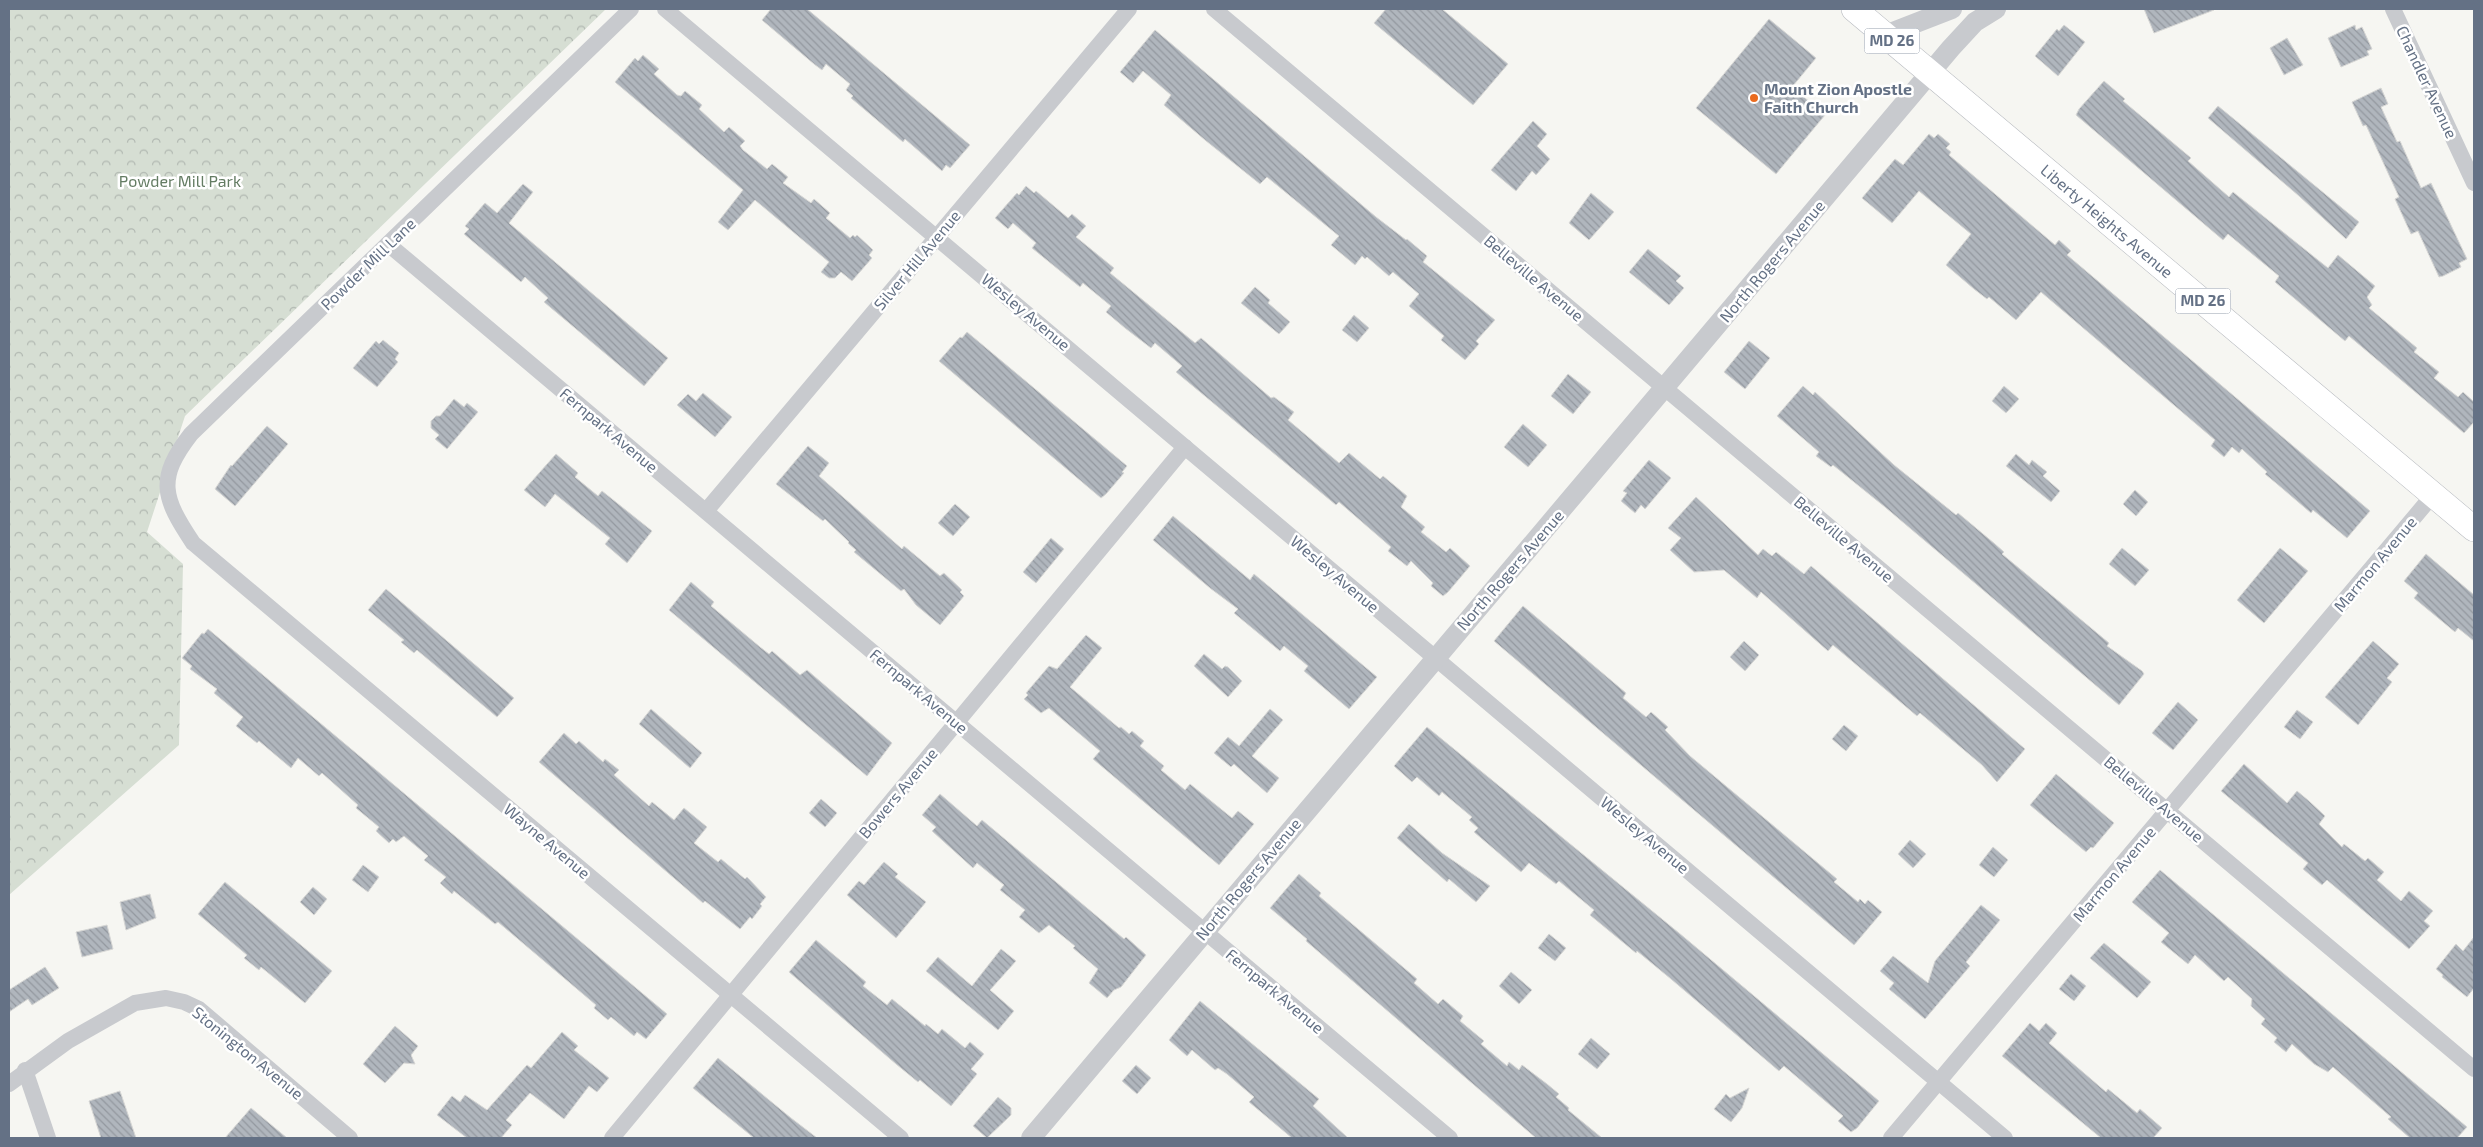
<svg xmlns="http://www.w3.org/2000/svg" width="2483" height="1147" viewBox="0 0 2483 1147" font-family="'Exo 2',sans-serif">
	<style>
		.forest { fill: url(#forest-crowns) }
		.building { fill: url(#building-back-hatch); stroke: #d7d7d5 }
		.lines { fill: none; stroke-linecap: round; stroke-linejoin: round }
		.primary-casing { stroke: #b8bbc0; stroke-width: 26 }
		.minor { stroke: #c8cace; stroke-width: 16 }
		.tertiary { stroke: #c8cace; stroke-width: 20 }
		.primary { stroke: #fff; stroke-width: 25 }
		.poi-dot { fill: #ea6b1f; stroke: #fff; stroke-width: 2 }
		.labels { text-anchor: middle; stroke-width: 5; stroke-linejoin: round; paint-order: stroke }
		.shield { fill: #fff; stroke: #929caa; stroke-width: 1 }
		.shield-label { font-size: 15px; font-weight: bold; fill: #647185 }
		.street-label { font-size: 16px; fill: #647185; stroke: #fff }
		.poi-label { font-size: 16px; font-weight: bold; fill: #647185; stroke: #fff; text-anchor: start }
		.park-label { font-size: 16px; fill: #647c63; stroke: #fff }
	</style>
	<defs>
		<pattern id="forest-crowns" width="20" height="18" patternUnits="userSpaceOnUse" patternTransform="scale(1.25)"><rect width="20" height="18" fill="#d6ded3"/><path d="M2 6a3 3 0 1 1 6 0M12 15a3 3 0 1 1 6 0" fill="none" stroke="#b1b8b1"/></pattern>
		<pattern id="building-back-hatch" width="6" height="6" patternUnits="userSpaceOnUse" patternTransform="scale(1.25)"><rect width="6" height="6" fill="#b0b6bd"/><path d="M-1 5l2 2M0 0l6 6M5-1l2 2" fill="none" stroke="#93989f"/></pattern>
	</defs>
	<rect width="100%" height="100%" fill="#f6f6f2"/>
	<polygon class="forest" points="9,9 606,9 185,416 147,532 183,564 179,745 9,895"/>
	<g class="building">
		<polygon points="771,9 807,9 970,145 950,168 946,165 942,171 905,139 903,142 851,98 853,96 846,90 850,84 826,64 822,70 814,64 762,20"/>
		<polygon points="1386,9 1442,9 1508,64 1473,105 1374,23"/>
		<polygon points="2144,9 2214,9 2214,10 2154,33"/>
		<polygon points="1769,19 1816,58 1792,87 1825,115 1776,174 1696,108"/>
		<polygon points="2064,25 2085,42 2058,76 2035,56 2057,29 2059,31"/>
		<polygon points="2355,25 2356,30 2362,27 2372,49 2367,51 2369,55 2341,67 2328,38"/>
		<polygon points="1155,30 1376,217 1406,240 1407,239 1427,256 1423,262 1495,320 1476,341 1479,344 1465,360 1441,340 1444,336 1409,306 1419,294 1393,272 1389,276 1367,257 1365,259 1362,256 1355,265 1331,245 1339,236 1267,177 1260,184 1205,140 1164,105 1171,95 1143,71 1133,83 1120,72"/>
		<polygon points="2287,38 2303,65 2284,75 2270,48"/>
		<polygon points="643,55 659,69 654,74 677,95 681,96 685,91 702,105 699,109 724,132 729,127 745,141 740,146 743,150 767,169 772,164 788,177 783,183 811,203 814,199 830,213 826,218 850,238 853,235 855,237 857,235 873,250 869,255 872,258 852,281 841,272 835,278 829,278 821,272 829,262 755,200 728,230 718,222 743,190 615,82 635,58 638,61"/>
		<polygon points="2104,81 2125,99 2123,101 2191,158 2188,161 2229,197 2233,192 2328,268 2338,255 2375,286 2367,297 2372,305 2369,308 2417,348 2414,352 2439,372 2434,378 2458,397 2463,392 2474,402 2474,422 2464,433 2349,336 2345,341 2275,282 2279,276 2228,234 2223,240 2076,115 2079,109"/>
		<polygon points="2381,88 2388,104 2381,107 2397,142 2400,141 2421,188 2431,183 2467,259 2459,263 2461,267 2443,276 2439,277 2418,231 2411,234 2395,199 2399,197 2366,125 2363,126 2352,102"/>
		<polygon points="2218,106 2359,222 2346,239 2299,196 2208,118"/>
		<polygon points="1533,121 1547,134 1537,146 1550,159 1536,175 1532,171 1516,191 1491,170"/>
		<polygon points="1929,134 1934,138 1938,134 1950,144 1946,148 1951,152 1949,155 2055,245 2059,240 2071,251 2067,255 2370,511 2347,538 2313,510 2311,513 2276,483 2265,474 2267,472 2242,449 2239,453 2232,447 2224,457 2211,446 2215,440 2041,292 2016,320 1989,297 1987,299 1974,289 1946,265 1971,234 1919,191 1892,223 1862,198 1895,159 1903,165"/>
		<polygon points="523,184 533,192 509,223 668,358 644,386 544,302 548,298 525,277 521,282 464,234 469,229 465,226 485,203 497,213"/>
		<polygon points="1026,186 1034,193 1036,191 1068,218 1072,214 1086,226 1076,237 1114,268 1110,273 1195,343 1201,338 1271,398 1274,397 1294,412 1288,420 1339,463 1349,453 1380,479 1383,476 1407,496 1401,507 1425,527 1421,532 1446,552 1450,548 1470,566 1448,592 1443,596 1431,586 1433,583 1411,561 1407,566 1388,551 1391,547 1339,502 1336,505 1176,372 1182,366 1155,343 1151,348 1125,328 1106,312 1111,306 1083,283 1080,287 1032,248 1036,243 1013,223 1008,229 995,218 1017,193 1019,195"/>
		<polygon points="1591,193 1614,212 1589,240 1569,223"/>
		<polygon points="1648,249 1681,276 1676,281 1684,288 1669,305 1629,272"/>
		<polygon points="1255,287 1270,300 1268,303 1290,322 1279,334 1241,303"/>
		<polygon points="1354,315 1369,328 1357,342 1342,330"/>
		<polygon points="967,332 1127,466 1122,472 1124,473 1106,494 1101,498 939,361 960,337 962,338"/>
		<polygon points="383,340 399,353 395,359 398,362 377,387 353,368 376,341 379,344"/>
		<polygon points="1749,341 1770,358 1745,389 1724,372"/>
		<polygon points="1568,374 1591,392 1573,414 1551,396"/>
		<polygon points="1803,386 1813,395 1815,392 1894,465 1956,515 1958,513 1995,544 2004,552 2002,554 2109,643 2107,646 2142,671 2144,674 2119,705 1885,507 1833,465 1831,467 1816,456 1819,452 1777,416"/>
		<polygon points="2004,386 2019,399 2006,413 1992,401"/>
		<polygon points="703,393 732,417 715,437 677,405 688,394 696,401"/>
		<polygon points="454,399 464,407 467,403 478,412 447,449 435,439 439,435 431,428 431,421 436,416 440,416"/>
		<polygon points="1523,424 1547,445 1528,467 1504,447"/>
		<polygon points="267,426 288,444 235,506 215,489 231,465 232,466"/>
		<polygon points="808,446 829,463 819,476 902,549 904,546 940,576 944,573 962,590 960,592 964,596 940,625 916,605 904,589 901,591 854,552 856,550 848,543 849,542 825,519 823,521 776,484"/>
		<polygon points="556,454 578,473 575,477 598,496 602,491 652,531 627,563 605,544 610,538 555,494 545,507 524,490"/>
		<polygon points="2016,454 2029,465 2032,460 2047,472 2043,476 2060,491 2051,502 2006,466"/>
		<polygon points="1649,460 1671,478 1645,509 1641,505 1635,513 1621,501 1627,493 1623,491"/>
		<polygon points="2135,490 2148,502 2136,516 2123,504"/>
		<polygon points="1696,497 1758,555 1763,549 1772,556 1776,552 1804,574 1811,566 2025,749 1997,782 1982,765 1920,713 1917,716 1833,645 1828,651 1761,592 1757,598 1724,570 1694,572 1670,550 1681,538 1668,528"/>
		<polygon points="955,504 970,517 953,536 938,523"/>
		<polygon points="1173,516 1250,580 1254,574 1377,677 1349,709 1304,671 1308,666 1284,646 1280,651 1234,613 1238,609 1210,588 1153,540"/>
		<polygon points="1051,538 1064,549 1036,583 1023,572"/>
		<polygon points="2122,548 2149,570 2135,586 2109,564"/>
		<polygon points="2280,548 2308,571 2264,623 2237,600"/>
		<polygon points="2426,554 2474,595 2474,641 2458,628 2455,632 2414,598 2418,593 2404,581"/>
		<polygon points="691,582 714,602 711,606 760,647 769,654 772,651 800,675 807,670 892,743 867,776 669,610"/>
		<polygon points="386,589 514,698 497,717 417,650 414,653 401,642 404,640 368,610"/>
		<polygon points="1523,606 1626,693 1623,698 1646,717 1651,712 1668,727 1665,730 1690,756 1837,879 1834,882 1858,902 1860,899 1865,904 1868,900 1882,912 1854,945 1494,641"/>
		<polygon points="208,629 667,1014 646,1039 637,1032 634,1036 611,1017 608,1020 594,1008 596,1005 498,922 495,924 454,891 452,894 440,883 446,877 424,860 428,856 404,836 396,842 393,839 389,843 376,831 379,827 356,808 358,805 322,773 319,776 298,758 291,768 259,741 257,743 236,726 243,717 214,693 217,689 190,669 192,666 182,658 202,633 204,634"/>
		<polygon points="1086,635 1102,648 1070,687 1119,728 1121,727 1129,734 1132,731 1144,741 1140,746 1164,766 1161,770 1185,790 1190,784 1232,818 1238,811 1254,824 1219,865 1093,759 1100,751 1049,708 1041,713 1024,699 1028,695 1026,693 1049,666 1057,669"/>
		<polygon points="1744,641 1759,655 1745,671 1730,657"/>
		<polygon points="2373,641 2399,664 2387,678 2392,682 2358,725 2325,697"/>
		<polygon points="1204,654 1222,669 1225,666 1228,667 1242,681 1228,697 1194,666"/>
		<polygon points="2178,702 2198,720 2173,750 2152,733"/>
		<polygon points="651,709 702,753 690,768 639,724"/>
		<polygon points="1270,709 1283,720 1252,756 1279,778 1267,793 1234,764 1231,767 1214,753 1228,737 1239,746"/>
		<polygon points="2297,710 2313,722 2300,739 2284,727"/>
		<polygon points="1844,725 1858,736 1846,751 1832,739"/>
		<polygon points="1427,727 1679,933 1879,1101 1857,1128 1851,1132 1838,1121 1843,1116 1784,1066 1779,1071 1671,979 1637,951 1636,953 1590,915 1594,910 1559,881 1556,884 1529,863 1521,872 1474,832 1478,828 1469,820 1472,817 1442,792 1439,796 1417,777 1412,782 1394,766"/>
		<polygon points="564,733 576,744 579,741 603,762 605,759 619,770 614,775 649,806 652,802 674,820 684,808 707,827 694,843 718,862 721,859 745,879 747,877 766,897 760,904 762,906 752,919 750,917 740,929 705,901 703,903 539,762"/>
		<polygon points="2244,764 2287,803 2297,791 2309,801 2325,816 2319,824 2342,847 2344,844 2365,861 2368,858 2384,872 2377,880 2401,901 2409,891 2433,911 2424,921 2430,926 2409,949 2327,880 2322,885 2303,869 2308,863 2221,791"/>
		<polygon points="2056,774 2114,823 2093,848 2091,847 2086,852 2030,805"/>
		<polygon points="940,794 977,826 982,820 1124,939 1126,937 1146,955 1121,987 1114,990 1107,998 1089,983 1098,969 1073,948 1075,946 1049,925 1039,933 1019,917 1025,910 1000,890 1004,885 977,863 973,868 932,831 936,827 922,815"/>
		<polygon points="821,799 837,813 825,827 809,813"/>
		<polygon points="1409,824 1442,853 1490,886 1476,902 1449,879 1447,882 1397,838"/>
		<polygon points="1910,840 1926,854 1913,868 1898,854"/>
		<polygon points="1993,847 2008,860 1994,877 1979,865"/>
		<polygon points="884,862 898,874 895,877 926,902 896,938 847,895 859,881 864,885"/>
		<polygon points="363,865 379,877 368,892 352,880"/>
		<polygon points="2160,870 2467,1127 2457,1138 2410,1138 2388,1119 2391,1117 2333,1067 2328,1072 2314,1064 2292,1044 2286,1052 2274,1042 2277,1038 2261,1024 2265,1019 2251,1006 2252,999 2228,977 2224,981 2195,955 2188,964 2161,942 2169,933 2132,902"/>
		<polygon points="1299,874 1321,893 1319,896 1417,979 1414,983 1438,1004 1443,999 1463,1016 1460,1021 1484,1041 1481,1044 1507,1066 1509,1062 1519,1070 1522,1065 1547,1084 1559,1094 1556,1097 1569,1108 1568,1110 1602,1138 1536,1138 1306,941 1307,939 1270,908"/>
		<polygon points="225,882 332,971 305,1003 261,967 259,970 244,958 247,955 198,914"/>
		<polygon points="313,887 327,899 314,915 300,902"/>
		<polygon points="150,894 156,918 126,930 120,902"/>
		<polygon points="1981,905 2000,920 1966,962 1970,966 1925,1019 1889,989 1894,983 1880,971 1893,956 1928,983 1935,961"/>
		<polygon points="107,925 113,949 82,957 76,932"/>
		<polygon points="1549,934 1566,948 1555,961 1538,948"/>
		<polygon points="2474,937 2474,988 2467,997 2442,977 2443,975 2436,969 2456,944 2463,951"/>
		<polygon points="816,940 866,982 863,986 887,1005 892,999 925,1026 926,1024 938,1034 942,1029 965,1048 970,1042 984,1054 971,1069 977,1074 951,1106 920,1080 918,1082 896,1064 789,972"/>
		<polygon points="2104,943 2151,982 2137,998 2090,958"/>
		<polygon points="1001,949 1016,961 990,990 1014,1011 998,1030 926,971 938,957 972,986"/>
		<polygon points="45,967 59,988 32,1005 28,999 9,1012 9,990"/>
		<polygon points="1511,972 1532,990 1519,1004 1499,986"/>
		<polygon points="2071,974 2086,986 2074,1001 2059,989"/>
		<polygon points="1200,1001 1319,1099 1313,1106 1348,1138 1292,1138 1249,1102 1254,1097 1227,1074 1218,1068 1215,1070 1192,1050 1187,1056 1169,1040"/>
		<polygon points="2030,1023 2039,1031 2046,1023 2057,1033 2049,1043 2106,1092 2108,1089 2137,1113 2140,1109 2162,1128 2153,1138 2101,1138 2002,1056"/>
		<polygon points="395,1026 418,1046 411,1055 415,1064 404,1063 385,1083 363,1064"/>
		<polygon points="562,1032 578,1046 574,1050 609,1078 597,1092 589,1086 564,1119 530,1093 506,1120 512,1125 501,1138 467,1138 437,1115 452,1096 460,1102 465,1095 487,1110 527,1065 531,1068"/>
		<polygon points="1591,1038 1610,1054 1597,1069 1578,1054"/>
		<polygon points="718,1058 791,1118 817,1138 754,1138 693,1088"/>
		<polygon points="1136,1065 1151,1078 1137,1094 1122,1081"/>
		<polygon points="1749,1088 1742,1108 1731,1122 1714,1109 1726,1094 1730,1098"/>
		<polygon points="120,1091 136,1138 101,1138 89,1101"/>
		<polygon points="998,1097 1011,1108 1011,1115 987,1138 973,1126"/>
		<polygon points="251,1108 287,1138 225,1138"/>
	</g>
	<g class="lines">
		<g class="primary-casing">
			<polyline id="primary" points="1854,9 2474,529"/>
		</g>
		<g class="minor">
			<path d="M 631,9 L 191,434 C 156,479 163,498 193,543 L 901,1138"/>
			<polyline points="665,9 2005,1138"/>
			<polyline points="1214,9 2474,1069"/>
			<polyline points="2393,9 2474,183"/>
			<polyline points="388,244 1450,1138"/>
			<polyline points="706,511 1129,9"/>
			<polyline points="25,1070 48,1138"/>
			<polyline points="9,1084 68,1041 135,1003 166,998 184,1002 199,1009 350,1138"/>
			<polyline points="612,1138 1185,447"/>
			<polyline points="1891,1138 2433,495"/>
		</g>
		<g class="tertiary">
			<polyline points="1885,35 1952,9"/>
			<polyline points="1031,1138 1951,48 1975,22 1996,9"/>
		</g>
		<use href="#primary" class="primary"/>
	</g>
	<circle class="poi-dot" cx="1754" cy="98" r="5"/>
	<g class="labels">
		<g class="shield">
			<rect x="1864.5" y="28.5" width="55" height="25" rx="4"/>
			<rect x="2175.5" y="288.5" width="55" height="25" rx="4"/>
		</g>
		<g class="shield-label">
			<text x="1892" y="46">MD 26</text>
			<text x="2203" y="306">MD 26</text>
		</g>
		<g class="street-label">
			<text transform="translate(2427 82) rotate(65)" y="6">Chandler Avenue</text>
			<text transform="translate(2107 221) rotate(40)" y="6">Liberty Heights Avenue</text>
			<text transform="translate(917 260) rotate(-50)" y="6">Silver Hill Avenue</text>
			<text transform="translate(1772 261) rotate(-50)" y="6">North Rogers Avenue</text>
			<text transform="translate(368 264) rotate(-44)" y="6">Powder Mill Lane</text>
			<text transform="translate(1534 278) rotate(40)" y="6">Belleville Avenue</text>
			<text transform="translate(1026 312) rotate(40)" y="6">Wesley Avenue</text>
			<text transform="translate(609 430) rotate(40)" y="6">Fernpark Avenue</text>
			<text transform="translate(1844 539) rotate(40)" y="6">Belleville Avenue</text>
			<text transform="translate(2375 564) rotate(-50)" y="6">Marmon Avenue</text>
			<text transform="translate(1510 570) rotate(-49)" y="6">North Rogers Avenue</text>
			<text transform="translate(1335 574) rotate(40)" y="6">Wesley Avenue</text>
			<text transform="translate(919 691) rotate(40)" y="6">Fernpark Avenue</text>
			<text transform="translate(898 793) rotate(-50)" y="6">Bowers Avenue</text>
			<text transform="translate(2154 799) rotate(40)" y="6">Belleville Avenue</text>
			<text transform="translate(1645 835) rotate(40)" y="6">Wesley Avenue</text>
			<text transform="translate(547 841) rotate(40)" y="6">Wayne Avenue</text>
			<text transform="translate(2114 874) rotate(-50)" y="6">Marmon Avenue</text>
			<text transform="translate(1248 879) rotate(-50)" y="6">North Rogers Avenue</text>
			<text transform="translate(1275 991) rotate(40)" y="6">Fernpark Avenue</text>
			<text transform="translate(248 1053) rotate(39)" y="6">Stonington Avenue</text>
		</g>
		<g class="poi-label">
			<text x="1764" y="95">Mount Zion Apostle<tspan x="1764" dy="18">Faith Church</tspan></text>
		</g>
		<g class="park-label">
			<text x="180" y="187">Powder Mill Park</text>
		</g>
	</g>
	<rect width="2483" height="1147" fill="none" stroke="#647185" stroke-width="20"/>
</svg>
